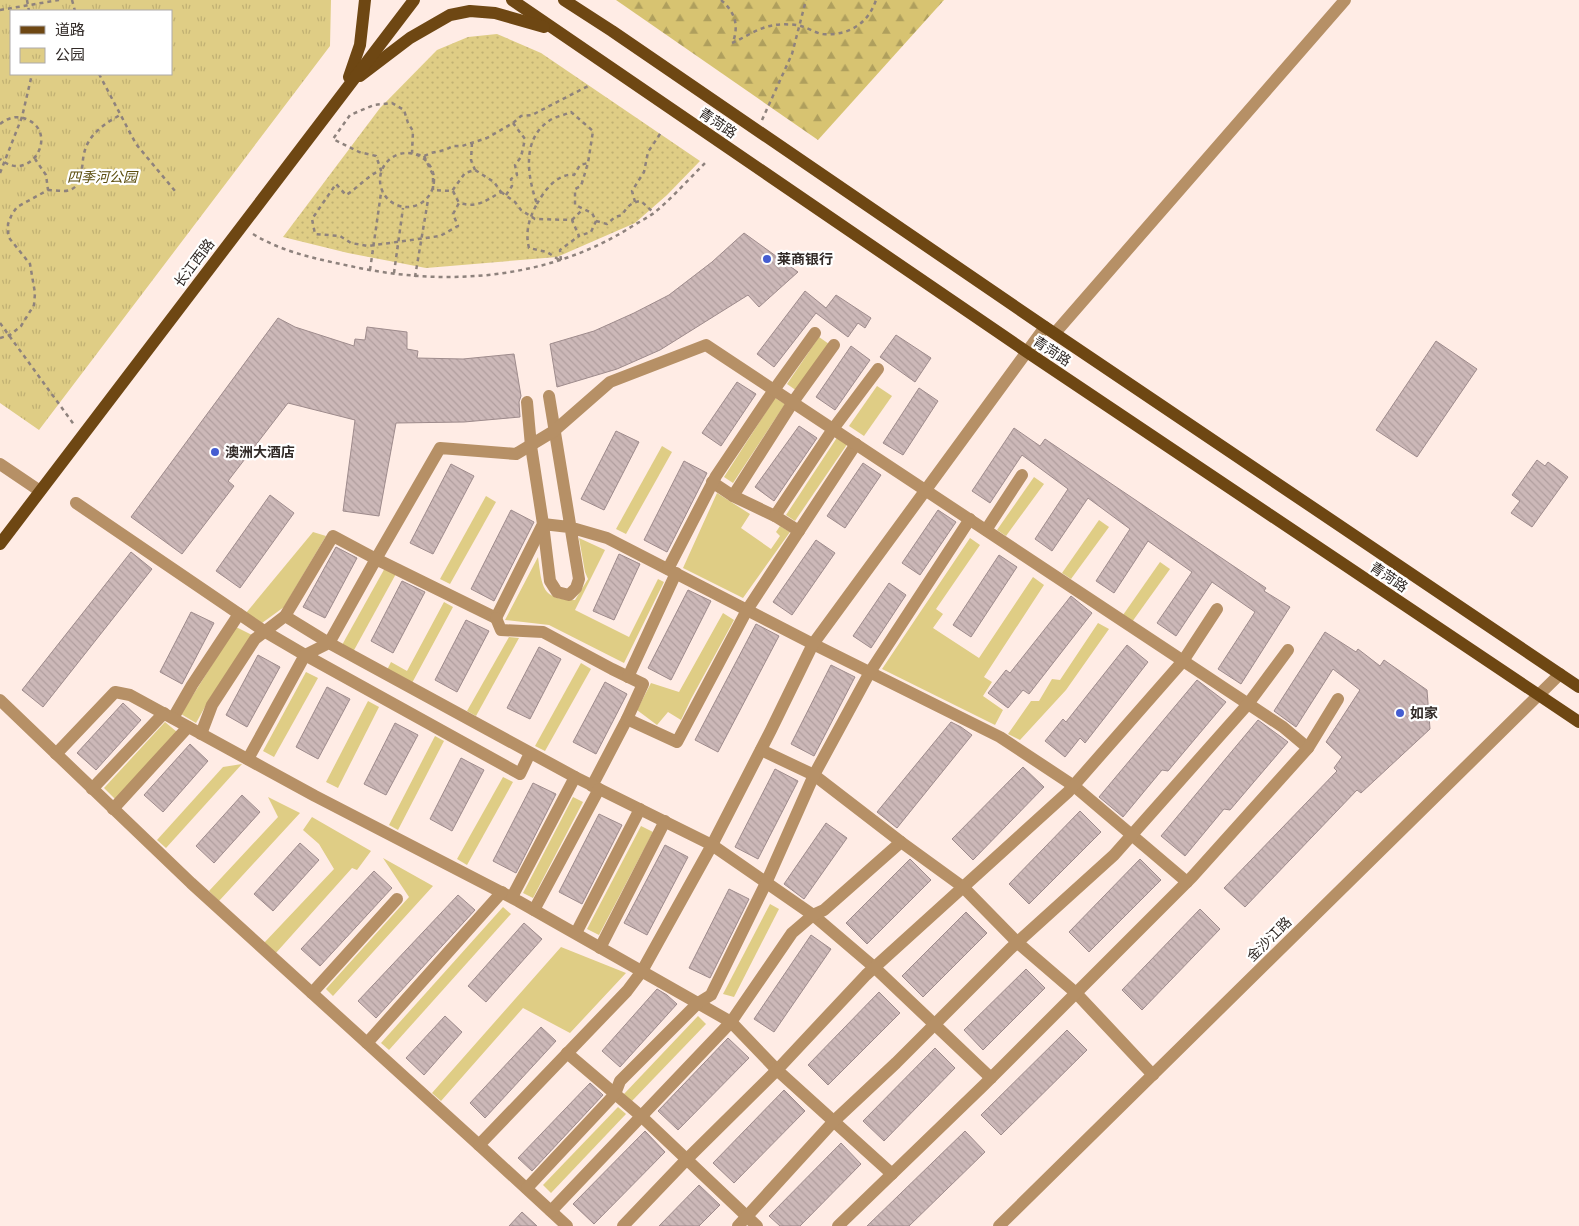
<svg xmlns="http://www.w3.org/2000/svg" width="1579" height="1226" viewBox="0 0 1579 1226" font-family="'Noto Serif','Noto Sans SC',serif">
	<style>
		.grass { fill: url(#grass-dots) }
		.forest { fill: url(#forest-firs) }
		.park { fill: url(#park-tufts); fill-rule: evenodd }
		.garden { fill: #dfcd85 }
		.building { fill: url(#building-back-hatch); stroke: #9e8b8c }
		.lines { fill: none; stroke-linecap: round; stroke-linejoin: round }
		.path { stroke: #8e827d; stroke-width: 2.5; stroke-dasharray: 4 4; stroke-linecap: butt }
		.minor { stroke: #b69066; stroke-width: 12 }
		.major { stroke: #6e4713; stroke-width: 12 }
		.poi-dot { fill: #445dd1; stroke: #fff; stroke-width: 2 }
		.labels { text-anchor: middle; stroke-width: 4.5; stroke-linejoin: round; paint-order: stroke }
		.street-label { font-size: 14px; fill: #312a27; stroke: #fff }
		.park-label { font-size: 14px; font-style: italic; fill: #5c4e0f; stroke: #fff }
		.poi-label { font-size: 14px; font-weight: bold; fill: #312a27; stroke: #fff; text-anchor: start }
	</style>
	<defs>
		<pattern id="grass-dots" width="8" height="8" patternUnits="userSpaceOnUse" patternTransform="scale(1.25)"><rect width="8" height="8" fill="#dfcd85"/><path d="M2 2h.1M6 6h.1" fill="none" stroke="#c0b073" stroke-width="1.8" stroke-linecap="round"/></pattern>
		<pattern id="forest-firs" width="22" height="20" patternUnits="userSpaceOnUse" patternTransform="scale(1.25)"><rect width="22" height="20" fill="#d7c371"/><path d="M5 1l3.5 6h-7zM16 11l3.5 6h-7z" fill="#af9f5d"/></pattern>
		<pattern id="park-tufts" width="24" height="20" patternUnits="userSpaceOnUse" patternTransform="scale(1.25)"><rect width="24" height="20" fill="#dfcd85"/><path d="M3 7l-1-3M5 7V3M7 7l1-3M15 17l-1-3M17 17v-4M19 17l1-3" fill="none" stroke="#c0b073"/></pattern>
		<pattern id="building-back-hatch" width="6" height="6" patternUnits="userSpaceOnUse" patternTransform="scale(1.25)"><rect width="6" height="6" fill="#ccb8b8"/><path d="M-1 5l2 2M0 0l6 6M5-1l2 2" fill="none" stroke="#b09e9e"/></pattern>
	</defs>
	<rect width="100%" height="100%" fill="#ffece5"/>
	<polygon class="grass" points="497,34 541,53 700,161 667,195 635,223 557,257 426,268 348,253 283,237 380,108 437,50 468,37"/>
	<polygon class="forest" points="616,0 944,0 818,140"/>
	<path class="park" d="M 0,0 L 331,0 L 330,46 L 39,430 L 0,403 ZM 11,11 L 171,11 L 171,74 L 11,74 Z"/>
	<g class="garden">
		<polygon points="819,337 829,344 797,391 787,384"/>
		<polygon points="877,386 892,396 864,436 849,426"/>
		<polygon points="775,398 785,404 733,483 724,477"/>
		<polygon points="838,436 848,443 795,521 786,515"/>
		<polygon points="662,446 672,452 626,534 616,529"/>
		<polygon points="1034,477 1044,484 1006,536 997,530"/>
		<polygon points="717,493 750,514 741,528 771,549 780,536 776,532 780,526 790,532 743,598 683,568"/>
		<polygon points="486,496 496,502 450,584 440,579"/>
		<polygon points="1099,520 1109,527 1071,579 1062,573"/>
		<polygon points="313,532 326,536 284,607 262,623 246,613"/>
		<path d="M 579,538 L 605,550 L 575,610 L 629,637 L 658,579 L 664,582 L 624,663 L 549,625 L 505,620 L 538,557 C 542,586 541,600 575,600 L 588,579 L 585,572 Z"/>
		<polygon points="970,538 980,545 936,609 943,614 933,628 979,658 1033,577 1044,585 984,677 992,682 983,696 1003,710 995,725 882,669"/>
		<polygon points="1160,562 1170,569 1132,622 1123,615"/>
		<polygon points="386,566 397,572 353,652 342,645"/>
		<polygon points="444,602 453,607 412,683 387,670 391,662 407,671"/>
		<polygon points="723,613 734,620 691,699 681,720 668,712 657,725 637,710 651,683 679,692"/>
		<polygon points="1098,623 1109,629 1066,690 1020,740 1008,734 1031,701 1039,701 1052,679 1060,680"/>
		<polygon points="236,627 252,635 210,698 196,723 181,714"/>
		<polygon points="509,637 519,638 476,716 467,711"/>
		<polygon points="581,663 591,669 545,751 535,746"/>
		<polygon points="306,672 318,678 274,757 263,751"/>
		<polygon points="368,701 379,707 338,788 326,782"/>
		<polygon points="165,722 177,732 115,799 104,788"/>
		<polygon points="435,736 444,741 398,830 389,825"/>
		<polygon points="242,764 166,848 157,840 223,767"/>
		<polygon points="503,777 513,782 467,865 457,859"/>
		<polygon points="268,797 300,813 219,901 209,891 278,817"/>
		<polygon points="573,797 583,802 533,898 523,893"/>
		<polygon points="312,817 371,851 357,870 352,868 275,954 264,943 334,869 319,844 303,830"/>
		<polygon points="641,826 653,832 599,935 587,929"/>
		<polygon points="383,858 433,886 333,996 326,989 409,897"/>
		<polygon points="770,904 779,909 734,997 723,994"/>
		<polygon points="503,907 511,914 389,1050 381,1043"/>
		<polygon points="561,947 626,973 570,1033 523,1008 441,1101 432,1093"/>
		<polygon points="698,1016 706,1024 631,1102 623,1095"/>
		<polygon points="618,1107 626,1114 551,1193 543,1185"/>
	</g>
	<g class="building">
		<polygon points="744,233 798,272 759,307 748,295 660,350 617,369 557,387 550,344 594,331 634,313 669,295 712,262"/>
		<polygon points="805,291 826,308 836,295 871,318 865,328 858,323 848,337 816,313 774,367 757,354"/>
		<polygon points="278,318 295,327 354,346 355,339 365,340 367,327 407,332 407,349 418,351 417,358 463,359 514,354 521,396 519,402 520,417 464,422 396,423 379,516 343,511 355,420 288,403 228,481 234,486 182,554 131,517"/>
		<polygon points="896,335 931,358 915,382 880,357"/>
		<polygon points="1436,341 1477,369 1417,457 1376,430"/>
		<polygon points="851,346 870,360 835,410 816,397"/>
		<polygon points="737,382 756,394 721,446 702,433"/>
		<polygon points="919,388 938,401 903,455 883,443"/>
		<polygon points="799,426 817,438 774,501 755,487"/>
		<polygon points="1014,428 1040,446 1045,439 1266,588 1264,591 1290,607 1241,684 1218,669 1255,612 1212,582 1176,636 1157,623 1192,572 1148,541 1114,593 1096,581 1130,529 1088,498 1052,551 1035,539 1068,489 1022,455 990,503 972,491"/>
		<polygon points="616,431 639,442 604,510 581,499"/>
		<polygon points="1537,460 1545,466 1548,462 1568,477 1532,527 1511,513 1520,501 1512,495"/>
		<polygon points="684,461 707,473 667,552 644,540"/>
		<polygon points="863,463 881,475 845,528 827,516"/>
		<polygon points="451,464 474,476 433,554 410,543"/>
		<polygon points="270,495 294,513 240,588 216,571"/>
		<polygon points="511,510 534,522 494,601 471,589"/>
		<polygon points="938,510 956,522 920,575 902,563"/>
		<polygon points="816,540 835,553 792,615 773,602"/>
		<polygon points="336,547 357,558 325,618 303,607"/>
		<polygon points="131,552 152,569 43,707 22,690"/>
		<polygon points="619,554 640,564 614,620 593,611"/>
		<polygon points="999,555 1017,567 971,637 953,625"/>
		<polygon points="402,581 425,592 393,653 371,641"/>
		<polygon points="889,583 906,595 871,648 853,636"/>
		<polygon points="688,590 711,601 671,680 648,668"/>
		<polygon points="1071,596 1092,613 1029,694 1023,690 1008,708 988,693 1006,670 1010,673"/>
		<polygon points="191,612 214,623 182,684 160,672"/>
		<polygon points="466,620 489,631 457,692 435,680"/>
		<polygon points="756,624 779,636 718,752 695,740"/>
		<polygon points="1325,632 1356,652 1358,649 1380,666 1384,660 1427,690 1430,729 1361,793 1357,790 1245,907 1224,888 1337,771 1334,768 1342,757 1326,742 1360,690 1333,669 1296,727 1274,711"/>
		<polygon points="1127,645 1148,662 1085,743 1080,738 1065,757 1045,741 1063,719 1066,722"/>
		<polygon points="539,647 561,659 530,719 507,708"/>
		<polygon points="258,655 280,667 247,727 226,715"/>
		<polygon points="831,665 855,677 814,756 791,744"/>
		<polygon points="1197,680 1226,702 1168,771 1162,770 1123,817 1099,797"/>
		<polygon points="605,682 627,694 596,754 573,742"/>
		<polygon points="327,687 350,699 318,759 296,747"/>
		<polygon points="123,703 141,720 96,770 77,753"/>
		<polygon points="1258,720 1288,742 1230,810 1224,809 1185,856 1161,836"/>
		<polygon points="951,722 961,727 972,735 897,828 877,812"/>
		<polygon points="395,723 418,735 386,795 364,784"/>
		<polygon points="190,744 208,761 163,812 144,795"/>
		<polygon points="461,758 484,770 452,831 430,819"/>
		<polygon points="1023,767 1044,787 973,860 952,839"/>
		<polygon points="775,769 798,781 758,859 735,847"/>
		<polygon points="533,783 556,794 516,873 493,861"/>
		<polygon points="242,795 260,812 214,863 196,846"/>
		<polygon points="1080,811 1101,832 1029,904 1009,884"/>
		<polygon points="599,814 622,825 582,904 559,892"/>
		<polygon points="826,823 847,838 804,899 784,884"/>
		<polygon points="300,843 319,860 273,911 254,894"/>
		<polygon points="665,845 688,857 647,935 624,923"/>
		<polygon points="910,859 931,880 867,944 846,923"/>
		<polygon points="1140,859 1161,880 1089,952 1069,932"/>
		<polygon points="374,871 392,888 320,966 301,949"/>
		<polygon points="729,889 749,899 710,978 689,968"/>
		<polygon points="458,895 475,910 376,1018 358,1001"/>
		<polygon points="1200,909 1220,929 1142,1010 1122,990"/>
		<polygon points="966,912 987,933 923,997 902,976"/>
		<polygon points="524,923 542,939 486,1002 468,986"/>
		<polygon points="811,935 831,949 774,1032 754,1019"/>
		<polygon points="1026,969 1045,988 983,1050 964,1030"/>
		<polygon points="657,989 667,995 677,1004 620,1067 602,1051"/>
		<polygon points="879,992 900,1013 828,1085 808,1065"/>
		<polygon points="445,1016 462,1032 424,1075 406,1058"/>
		<polygon points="541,1027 556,1041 485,1118 470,1103"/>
		<polygon points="1067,1030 1087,1050 1001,1135 981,1115"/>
		<polygon points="728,1038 749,1058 678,1130 658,1111"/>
		<polygon points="935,1048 955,1068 884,1141 863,1121"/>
		<polygon points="590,1083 603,1095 532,1171 518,1158"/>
		<polygon points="784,1090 805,1111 734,1183 713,1163"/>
		<polygon points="645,1131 665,1152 594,1224 573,1204"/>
		<polygon points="965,1131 985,1152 909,1226 867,1226"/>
		<polygon points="841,1143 861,1164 800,1226 780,1226 769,1216"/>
		<polygon points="699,1185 720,1205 699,1226 659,1226"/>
		<polygon points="522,1212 537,1226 509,1226"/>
	</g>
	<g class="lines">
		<g class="path">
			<polyline points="27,0 29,11"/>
			<polyline points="72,0 75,11"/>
			<path d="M 721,0 C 735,12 739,25 733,42"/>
			<polyline points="0,10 59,0"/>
			<path d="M 732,43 C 746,37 759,27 775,25 C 782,24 794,24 801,26 C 808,28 815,33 823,34 C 848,36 868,24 876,0"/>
			<polyline points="99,74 136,144 175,191"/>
			<polyline points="762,120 792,54 806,0"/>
			<path d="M 0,124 C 8,118 16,115 26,119 C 60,132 31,185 0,159"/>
			<polyline points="472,143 471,160 475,170"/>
			<circle cx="407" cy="180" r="27"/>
			<path d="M 424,156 L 433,175 L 433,190 L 452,191 L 465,173 L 475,170 L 494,182 L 501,192 C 485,201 478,208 459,203 L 453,214 L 458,226 L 440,236 L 368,246 L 351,243 L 340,236 L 315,234 L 312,219 L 336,184 L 346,195 C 358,188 368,175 381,170 L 376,156 L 359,152 L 333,139 L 350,115 L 374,105 L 392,103 L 404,110 L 408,123 L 413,131 L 412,153 L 424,156 L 431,153 L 445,150 L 453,146 L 462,146 L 487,138 L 513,123 L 521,116 L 532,115 L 590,85"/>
			<polyline points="0,173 22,117 32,74"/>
			<path d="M 48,190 C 53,190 59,191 64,191 C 86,190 80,164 85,150 C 90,133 106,123 120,115"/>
			<polyline points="453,191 459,203"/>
			<path d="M 501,192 L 515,202 L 521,210 L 535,219 L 572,220 L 579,236 L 560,250 L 561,261 L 547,252 L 529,248 C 525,232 529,218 537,204 C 527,175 521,137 552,119 C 558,116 565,115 571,112 L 593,131 L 588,163 L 581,186 L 575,189 L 575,205 L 592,213 L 596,221 L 591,232 L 579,236"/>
			<polyline points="506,195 512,186 511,179 517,175 515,165 521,157 525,139 513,123"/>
			<polyline points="635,202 632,191 644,172 648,152 662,131"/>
			<path d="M 537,204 C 544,191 557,173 574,175 L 580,165 L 588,163"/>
			<polyline points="572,220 583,209"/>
			<path d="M 596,221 L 607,224 L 615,217 L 622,215 C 627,207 631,202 641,201 L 654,213"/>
			<path d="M 253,234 C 282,252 317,259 350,266 C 445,287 547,280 631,227 C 639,222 647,218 654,213 C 672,198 689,179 705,163"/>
			<polyline points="370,270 381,193"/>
			<polyline points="394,273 403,208"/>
			<polyline points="415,277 428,200"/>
			<polyline points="0,323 75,426"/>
			<polyline points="0,338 10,335 21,326 34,305 35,293 30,264 10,239 8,233 8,224 12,214 17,207 48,190 46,175 35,159"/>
		</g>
		<g class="minor">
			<polyline points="1055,333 1345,0"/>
			<polyline points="549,396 579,579 576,588 569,595 557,592 550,581 543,524 569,527 607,538 813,644 1000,737 1074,786 1187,882"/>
			<polyline points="0,464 40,491"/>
			<polyline points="712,482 733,496 793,402 834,345"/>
			<polyline points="733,496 775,516 833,429 878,369"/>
			<polyline points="76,503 264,631 305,655 248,759"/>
			<polyline points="775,516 799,531"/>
			<polyline points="986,530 1022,475"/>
			<polyline points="668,569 716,476 774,390 815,333"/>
			<polyline points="285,616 329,643 376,559 496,618 543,524 531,446 527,402"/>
			<polyline points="496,618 501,630 543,632 612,669 643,684 627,719 592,786"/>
			<polyline points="628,677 676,573"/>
			<polyline points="0,700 191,883 479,1145 627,991 642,971 712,845 771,730 813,644 1045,327"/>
			<polyline points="173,718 192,685 239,614"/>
			<polyline points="627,719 677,742 747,610 856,444"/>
			<polyline points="201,734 212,705 255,639 285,616 333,536 376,559 440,448 516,454 554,431 610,382 706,345 1283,727 1308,748"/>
			<polyline points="761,750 814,775 901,842"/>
			<polyline points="530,753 520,774 305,655 329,643 575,777 712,845 813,915 874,967 991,1078"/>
			<polyline points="56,754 115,692 130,695 315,796 518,901 731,1022 777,1070 892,1174"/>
			<polyline points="92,789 164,713"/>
			<polyline points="113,809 188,727"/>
			<polyline points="512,897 575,777"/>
			<polyline points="534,910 599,789"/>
			<polyline points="576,933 640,809"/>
			<polyline points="600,948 665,821"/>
			<polyline points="312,993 397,899"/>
			<polyline points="367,1043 502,892"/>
			<polyline points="567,1053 641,1116 757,1226"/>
			<polyline points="479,1145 567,1226"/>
			<polyline points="527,1188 615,1094 620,1081 698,1003 711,995 766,883 814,775 870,672 970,519"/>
			<polyline points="551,1211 731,1022 792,933 813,915 824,910 901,842 963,887 1018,943 1076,993 1153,1075"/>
			<polyline points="623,1226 687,1159 777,1070 866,975 1068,792 1183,661 1217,609"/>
			<polyline points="738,1226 834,1121 896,1063 1010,949 1114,855 1248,704 1288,650"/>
			<polyline points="838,1226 984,1085 1192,877 1308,748 1338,699"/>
			<polyline points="999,1226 1560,674"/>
		</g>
		<g class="major">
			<polyline points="512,0 1027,352 1579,722"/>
			<polyline points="564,0 612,31 1045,327 1579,687"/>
			<polyline points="360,76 410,38 450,15 470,11 495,13 544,27"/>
			<polyline points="349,77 360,45 365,0"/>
			<polyline points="0,544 414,0"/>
		</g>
	</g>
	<g class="poi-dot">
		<circle cx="767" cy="259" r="5"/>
		<circle cx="215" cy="452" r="5"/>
		<circle cx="1400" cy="713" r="5"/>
	</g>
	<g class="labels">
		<g class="street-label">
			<text transform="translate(718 123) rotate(34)" y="5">青菏路</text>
			<text transform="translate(194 263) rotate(-53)" y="5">长江西路</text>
			<text transform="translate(1052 351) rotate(33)" y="5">青菏路</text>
			<text transform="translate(1389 577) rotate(34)" y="5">青菏路</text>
			<text transform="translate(1269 939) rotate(-45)" y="5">金沙江路</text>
		</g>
		<g class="park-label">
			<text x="102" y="182">四季河公园</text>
		</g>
		<g class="poi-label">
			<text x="777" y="264">莱商银行</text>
			<text x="225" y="457">澳洲大酒店</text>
			<text x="1410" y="718">如家</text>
		</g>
	</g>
	<rect x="10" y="10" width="162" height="65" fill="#ffffff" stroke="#adaaa9"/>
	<rect x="20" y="26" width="25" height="8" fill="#6e4713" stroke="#adaaa9"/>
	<text x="55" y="35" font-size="15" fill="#312a27">道路</text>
	<rect x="20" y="48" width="25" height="15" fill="url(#park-tufts)" stroke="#adaaa9"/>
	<text x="55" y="60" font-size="15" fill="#312a27">公园</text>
</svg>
